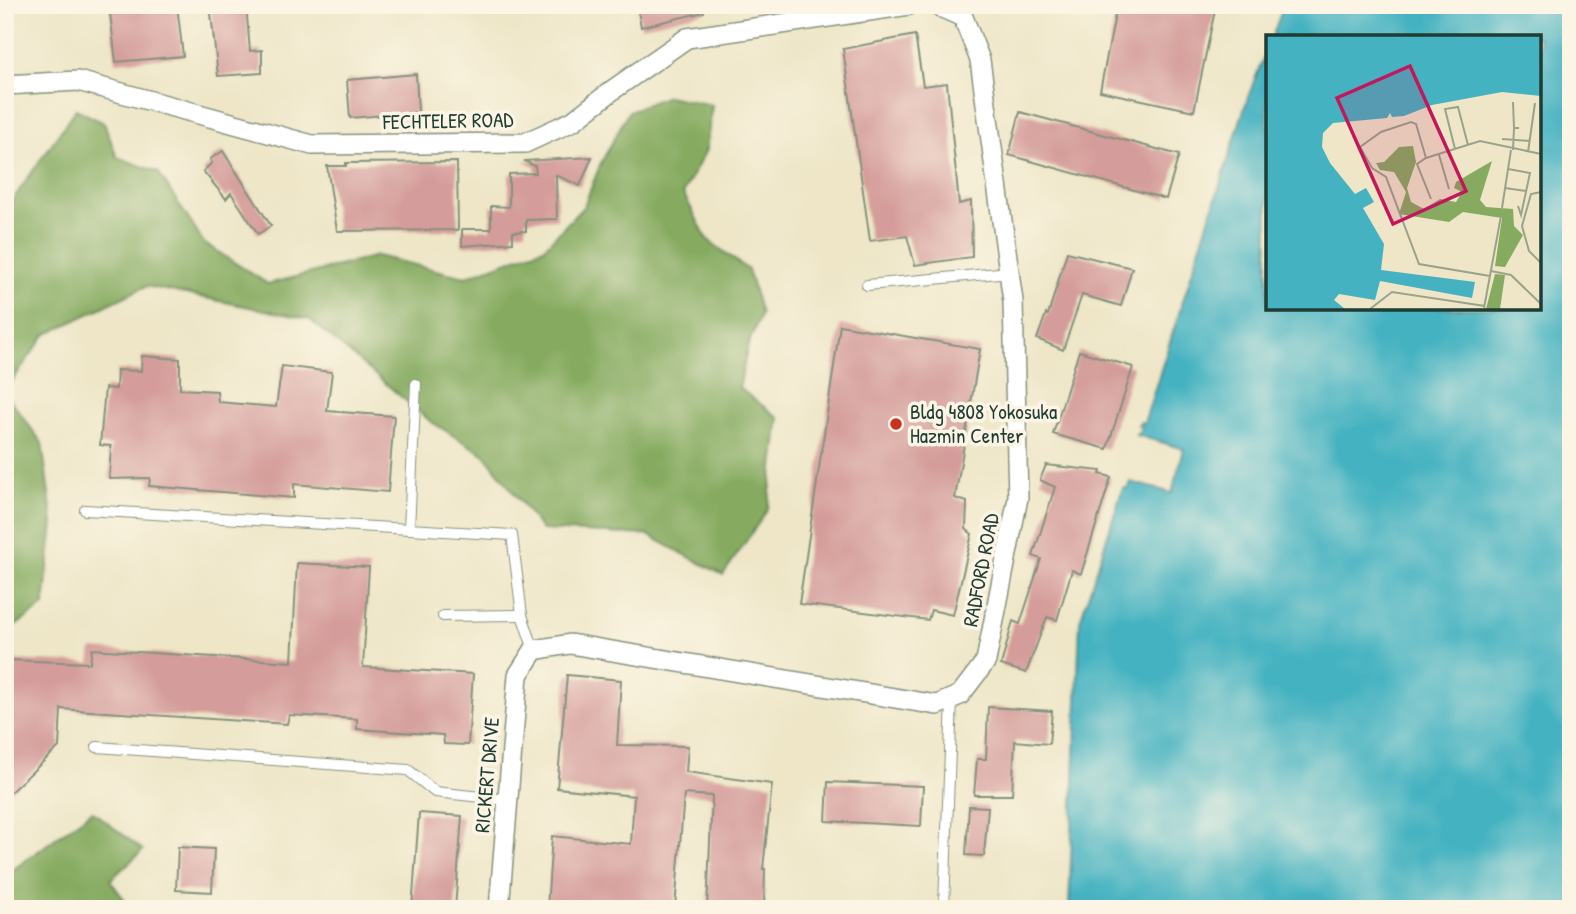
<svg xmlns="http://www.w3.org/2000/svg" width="1576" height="914" viewBox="0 0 1576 914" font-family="'Patrick Hand',sans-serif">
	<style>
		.forest { fill: #86ab60; stroke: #52744a; stroke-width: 2 }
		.water { fill: #45b2c1; stroke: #32787a; stroke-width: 2 }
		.building { fill: #d49c9a }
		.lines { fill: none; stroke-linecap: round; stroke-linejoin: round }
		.service-casing { stroke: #86927e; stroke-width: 12 }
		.minor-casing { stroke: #86927e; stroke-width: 22 }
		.service { stroke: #fff; stroke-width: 10 }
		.minor { stroke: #fff; stroke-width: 19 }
		.poi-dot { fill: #c8321e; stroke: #fcf5e5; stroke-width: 2.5 }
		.labels { text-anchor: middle; stroke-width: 7; stroke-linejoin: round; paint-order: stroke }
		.street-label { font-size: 21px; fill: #1f3d34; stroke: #fcf5e5 }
		.poi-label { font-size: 21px; fill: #1f3d34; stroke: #fcf5e5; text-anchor: start }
		.inset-river { fill: none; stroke: #45b2c1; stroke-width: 3.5 }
		.inset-road { fill: none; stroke: #9ba28c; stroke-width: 2 }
		.view { fill: #c2185b; fill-opacity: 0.15; stroke: #c2185b; stroke-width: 3.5 }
		.inset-edge { fill: none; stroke: #1f3d34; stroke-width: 3.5 }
	</style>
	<rect width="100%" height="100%" fill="#fcf5e5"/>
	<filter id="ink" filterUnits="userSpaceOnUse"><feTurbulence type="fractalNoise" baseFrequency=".0143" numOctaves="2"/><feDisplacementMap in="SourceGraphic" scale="14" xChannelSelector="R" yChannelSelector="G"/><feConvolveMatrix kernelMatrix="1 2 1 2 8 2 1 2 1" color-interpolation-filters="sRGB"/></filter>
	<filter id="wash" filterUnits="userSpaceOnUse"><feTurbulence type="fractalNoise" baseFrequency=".00686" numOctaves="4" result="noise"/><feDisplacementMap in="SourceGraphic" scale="28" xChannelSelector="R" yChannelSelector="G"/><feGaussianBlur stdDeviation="1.57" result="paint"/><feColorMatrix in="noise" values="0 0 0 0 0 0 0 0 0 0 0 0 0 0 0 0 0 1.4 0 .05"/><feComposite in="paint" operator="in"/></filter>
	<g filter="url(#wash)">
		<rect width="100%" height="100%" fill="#eee6c7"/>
		<g class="forest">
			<polygon points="667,96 712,105 706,150 683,193 707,239 748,270 761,314 748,345 739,388 779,418 768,509 723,575 648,535 542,530 485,455 430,421 309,319 146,286 45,335 5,391 5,211 76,109 104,123 117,157 158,172 204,243 268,284 377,256 465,277 544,248 584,206 601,163 629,111"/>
			<polygon points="5,393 42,443 53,523 44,606 5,633"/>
			<polygon points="92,811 143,850 110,880 131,909 5,909 5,865 10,872"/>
		</g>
		<polygon class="water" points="1284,5 1571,5 1571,909 1069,909 1080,621 1123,488 1128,488 1130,482 1172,493 1184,449 1136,435 1142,428 1138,425 1140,422 1144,423 1248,97 1268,46 1268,308 1539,308 1539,37 1272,37"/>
		<g id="blocks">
			<g class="building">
				<polygon points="109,5 177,5 183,56 116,62"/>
				<polygon points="210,5 246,5 250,51 262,50 262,73 218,76"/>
				<polygon points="637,5 704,5 704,12 641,27"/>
				<polygon points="1117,5 1216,5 1194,111 1100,91"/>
				<polygon points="915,35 923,86 947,83 959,204 971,201 972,257 915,265 907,236 870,241 843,49"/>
				<polygon points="416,74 418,112 350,118 347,80"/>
				<polygon points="1020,112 1179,155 1166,199 1009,155"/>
				<polygon points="223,151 271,226 258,234 231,193 226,199 203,171 212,163 210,159"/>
				<polygon points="592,157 580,186 556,175 557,219 526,220 526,231 513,232 513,242 462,246 462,229 491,229 491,206 509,207 509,174 536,173 535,166 524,161"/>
				<polygon points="457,162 458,230 337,231 327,166 346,166 346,163"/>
				<polygon points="1067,252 1132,268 1121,306 1082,295 1063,350 1037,339 1046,314 1048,315"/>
				<polygon points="840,325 980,349 955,498 967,502 966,529 972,534 953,615 931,610 928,620 799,604"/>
				<polygon points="1079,351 1133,367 1107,449 1053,434"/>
				<polygon points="142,356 180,359 180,389 217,391 218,402 276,407 282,366 332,372 327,411 394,416 388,492 294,484 294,498 149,486 150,478 109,479 111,446 100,445 105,388 116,389 117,370 141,371"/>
				<polygon points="1046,465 1101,471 1100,474 1111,477 1081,574 1072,570 1057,620 1047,617 1026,673 1001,665 1013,621 1020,624 1041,559 1033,556 1055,487 1040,480"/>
				<polygon points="297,563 369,567 363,667 473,674 468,745 444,744 443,735 357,729 357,719 289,715 287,724 61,709 59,747 5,797 7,660 90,663 92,649 292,662"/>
				<polygon points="567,675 621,680 617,745 688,746 686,772 772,784 763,869 765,869 764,909 707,909 712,796 684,794 675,909 547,909 552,836 631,844 634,796 557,788"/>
				<polygon points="988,707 1052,711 1049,744 1015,741 1012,795 974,795 977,759 986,759"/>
				<polygon points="828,782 923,786 921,826 826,821"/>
				<polygon points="969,806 988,807 984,856 966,855"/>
				<polygon points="419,813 462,816 455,909 412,909"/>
				<polygon points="178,847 214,849 212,892 176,890"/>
			</g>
		</g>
	</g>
	<g filter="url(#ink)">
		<use href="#blocks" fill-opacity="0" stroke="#86927e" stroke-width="2"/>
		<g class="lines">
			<g class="service-casing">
				<g id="service">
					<polyline points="867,285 1010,272"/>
					<polyline points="85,510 512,535 522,615 534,650"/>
					<polyline points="409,529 416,384"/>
					<polyline points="443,616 522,615"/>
					<polyline points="97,747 408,770 435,792 508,800"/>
					<polyline points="944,906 952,699"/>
				</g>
			</g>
			<g class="minor-casing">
				<g id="minor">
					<polyline points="5,85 78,81 312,145 525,143 573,121 614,89 687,38 909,5"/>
					<polyline points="499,909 518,675 534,650 570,644 937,705 960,695 986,661 1018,498 1013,301 980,60 963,17 935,5"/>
				</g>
			</g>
			<use href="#service" class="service"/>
			<use href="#minor" class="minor"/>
		</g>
	</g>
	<circle class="poi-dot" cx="896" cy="424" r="7"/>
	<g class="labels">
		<g class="street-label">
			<text transform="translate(448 121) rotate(-1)" y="7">FECHTELER ROAD</text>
			<text transform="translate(981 570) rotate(-79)" y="7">RADFORD ROAD</text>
			<text transform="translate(487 775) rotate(-85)" y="7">RICKERT DRIVE</text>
		</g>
		<g class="poi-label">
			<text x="910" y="419">Bldg 4808 Yokosuka<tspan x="910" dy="24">Hazmin Center</tspan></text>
		</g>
	</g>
	<g transform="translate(1266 35)">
		<rect width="275" height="275" fill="#eee6c7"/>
		<path d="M 147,111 L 150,127 L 141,153 L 145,167 L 158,174 L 174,164 L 190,167 L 196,157 L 188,153 L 190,147 L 226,126 L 214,165 L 220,172 L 247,174 L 248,191 L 257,200 L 239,232 L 229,231 L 236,183 L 197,177 L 183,187 L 133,179 L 140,157 L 128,137 L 114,135 L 110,128 L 118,127 L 133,112 ZM 229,239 L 239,240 L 234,274 L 220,274 Z" fill="#86ab60"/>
		<path d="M 0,0 L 275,0 L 275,61 L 236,57 L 166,70 L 138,81 L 126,82 L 124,78 L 121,83 L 67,88 L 57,98 L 56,112 L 64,128 L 89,159 L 100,153 L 108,167 L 97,173 L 118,209 L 115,235 L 209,247 L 206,263 L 114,246 L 109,265 L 73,259 L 68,265 L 79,274 L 0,274 Z" fill="#45b2c1"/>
		<path class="inset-river" d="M 0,76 L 13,27 L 12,0"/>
		<path class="inset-road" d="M 247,67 L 248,93M 236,104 L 264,106M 189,114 L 179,74 L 192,72 L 202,110M 247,115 L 248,93 L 253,93M 262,117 L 269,68M 173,120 L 183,154M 160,123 L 150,89 L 145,87 L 115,97 L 94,112 L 106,133 L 120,142 L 153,229 L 224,241M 242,134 L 264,138 L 255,180 L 252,171M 239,153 L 260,156M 275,157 L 265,159 L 256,191 L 263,216 L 275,228M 165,164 L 151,129 L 160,123 L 214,106 L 275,119M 236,173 L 245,115M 225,236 L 245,240 L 275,269M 218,273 L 235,181M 104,274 L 126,257 L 219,271"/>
		<path class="view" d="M 144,31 L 200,156 L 127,189 L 71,63 Z"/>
		<rect width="275" height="275" class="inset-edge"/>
	</g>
	<rect width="1576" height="914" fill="none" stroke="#fcf5e5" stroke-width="28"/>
</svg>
